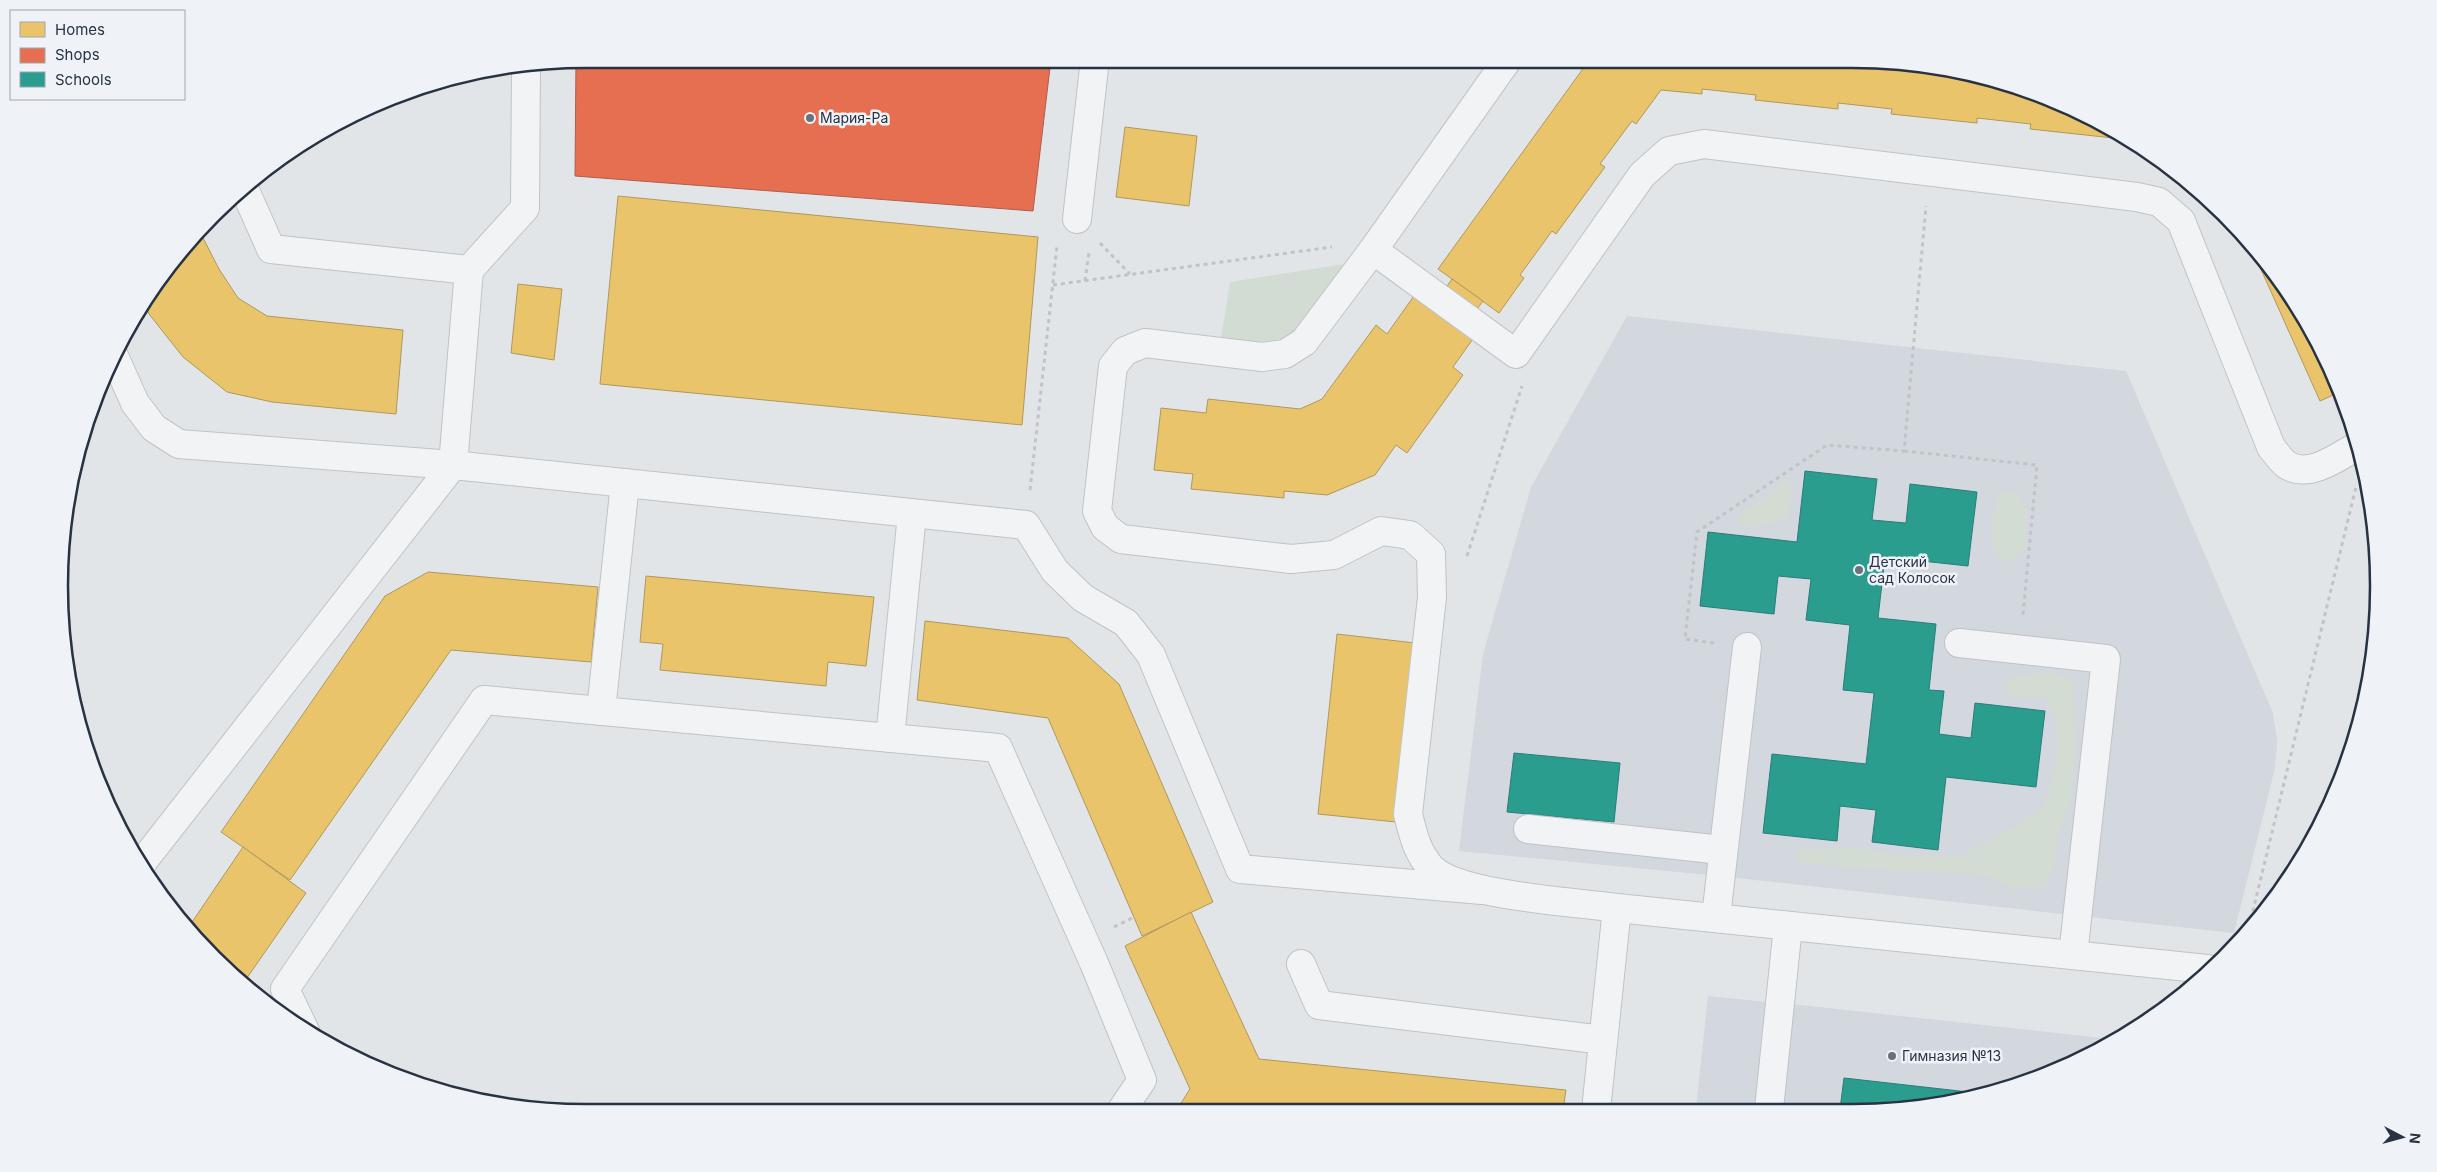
<svg xmlns="http://www.w3.org/2000/svg" width="2437" height="1172" viewBox="0 0 2437 1172" font-family="Inter,sans-serif">
	<style>
		.built { fill: #d2d8de }
		.green { fill: #d3dcd2 }
		.homes { fill: #e9c46a; stroke: #af985e }
		.shops { fill: #e76f51; stroke: #ad5d4d }
		.schools { fill: #2a9d8f; stroke: #297d78 }
		.lines { fill: none; stroke-linecap: round; stroke-linejoin: round }
		.minor-casing { stroke: #c0c3c6; stroke-width: 30 }
		.path { stroke: #c1c3c8; stroke-width: 3; stroke-dasharray: 4 4; stroke-linecap: butt }
		.minor { stroke: #f2f3f4; stroke-width: 28 }
		.poi-dot { fill: #68717d; stroke: #eff3f7; stroke-width: 2 }
		.labels { text-anchor: middle; stroke-width: 5; stroke-linejoin: round; paint-order: stroke }
		.poi-label { font-size: 14px; fill: #273243; stroke: #eff3f7; text-anchor: start }
		.rim { fill: none; stroke: #273243; stroke-width: 2.5 }
	</style>
	<rect width="100%" height="100%" fill="#e2e5e8"/>
	<g class="built">
		<polygon points="1627,316 2126,371 2273,713 2277,741 2275,768 2234,933 1719,876 1459,851 1483,654 1531,487"/>
		<polygon points="1708,996 1819,1007 2112,1039 2053,1073 1920,1109 1696,1109"/>
	</g>
	<g class="green">
		<polygon points="1344,264 1297,330 1281,339 1262,343 1221,339 1230,282"/>
		<polygon points="1789,473 1791,494 1787,520 1749,527 1736,521 1746,509 1763,501"/>
		<path d="M 2016,492 L 2026,509 L 2026,551 L 2002,563 C 1986,543 1993,517 1998,493 Z"/>
		<polygon points="2050,673 2074,680 2075,756 2070,800 2059,834 2053,868 2043,887 2013,888 1984,875 1845,867 1799,862 1795,850 1859,848 1896,855 1960,856 2020,824 2043,807 2053,780 2058,726 2046,698 2014,697 2004,685 2013,676"/>
	</g>
	<g class="homes">
		<polygon points="1590,59 1851,59 1954,69 2053,99 2116,133 2114,132 2113,138 2030,129 2031,124 1977,118 1977,123 1891,114 1892,109 1838,103 1838,109 1755,100 1756,95 1702,89 1702,94 1661,90 1636,124 1632,121 1600,164 1605,167 1556,234 1552,231 1520,275 1524,278 1499,313 1438,269"/>
		<polygon points="1125,127 1197,136 1189,206 1116,197"/>
		<polygon points="618,196 1038,237 1022,425 600,384"/>
		<polygon points="199,230 219,269 238,298 267,316 403,330 396,414 272,402 227,392 183,357 149,314 143,301 190,238"/>
		<polygon points="2251,247 2290,293 2340,392 2320,401"/>
		<polygon points="1452,279 1483,301 1469,320 1480,329 1453,367 1463,375 1407,453 1396,445 1375,475 1327,495 1284,491 1284,498 1191,489 1193,474 1154,470 1161,408 1206,413 1208,399 1300,409 1322,399 1376,325 1387,334 1416,293 1438,299"/>
		<polygon points="518,284 562,289 554,360 511,353"/>
		<polygon points="428,572 598,587 591,662 451,650 290,880 221,832 385,596"/>
		<polygon points="646,576 874,597 866,666 828,662 826,686 660,670 663,644 640,642"/>
		<polygon points="925,621 1068,638 1119,684 1213,902 1142,936 1048,718 917,700"/>
		<polygon points="1337,634 1415,643 1396,822 1318,814"/>
		<polygon points="243,847 306,893 242,985 188,928"/>
		<polygon points="1191,912 1259,1059 1566,1090 1563,1110 1176,1111 1190,1089 1125,946"/>
	</g>
	<polygon class="shops" points="586,59 1051,59 1033,211 575,176 576,60"/>
	<g class="schools">
		<polygon points="1805,471 1877,479 1872,520 1906,523 1910,484 1977,492 1968,566 1885,557 1878,618 1936,624 1929,690 1944,691 1939,734 1971,738 1975,703 2045,711 2036,787 1946,777 1938,850 1872,842 1876,810 1840,806 1837,841 1763,833 1772,754 1866,764 1874,693 1843,690 1850,625 1806,620 1811,579 1778,576 1774,614 1700,606 1708,532 1797,542"/>
		<polygon points="1514,753 1620,763 1614,822 1507,812"/>
		<polygon points="1844,1078 1977,1093 1920,1109 1840,1109"/>
	</g>
	<g class="lines">
		<g class="minor-casing">
			<g id="minor">
				<path d="M 1508,59 L 1373,250 L 1304,342 L 1285,354 L 1262,357 L 1145,343 L 1125,351 L 1113,366 L 1097,511 L 1105,527 L 1121,539 L 1291,559 L 1334,555 L 1381,531 L 1410,535 L 1431,554 L 1432,597 L 1408,814 C 1413,834 1417,853 1432,869 C 1461,896 1575,902 1617,908"/>
				<polyline points="244,188 271,249 469,270 453,465 1026,525 1055,571 1083,598 1126,623 1151,655 1240,869 1482,890"/>
				<polyline points="1077,219 1095,59"/>
				<path d="M 1373,250 L 1516,354 L 1642,175 L 1669,151 L 1704,144 L 2137,197 L 2159,202 L 2181,221 L 2271,447 C 2276,453 2281,461 2287,465 C 2309,479 2338,457 2357,446"/>
				<polyline points="469,270 525,208 526,65"/>
				<polyline points="114,356 135,403 154,428 179,444 453,465"/>
				<polyline points="1959,643 2106,659 2073,955"/>
				<polyline points="601,711 625,483"/>
				<polyline points="890,738 912,514"/>
				<polyline points="1528,829 1722,850"/>
				<polyline points="141,864 453,465"/>
				<polyline points="1716,917 1747,647"/>
				<polyline points="1301,964 1319,1005 1603,1040"/>
				<polyline points="305,1031 285,989 484,700 998,748 1094,963 1142,1080 1121,1111"/>
				<polyline points="1769,1109 1788,926"/>
				<polyline points="1596,1110 1617,908 2207,969"/>
			</g>
		</g>
		<g class="path">
			<polyline points="1100,243 1130,274"/>
			<polyline points="1085,281 1089,252"/>
			<polyline points="1053,285 1332,247"/>
			<polyline points="1904,451 2037,465 2023,615"/>
			<polyline points="1030,490 1057,246"/>
			<polyline points="1467,556 1522,386"/>
			<polyline points="1714,643 1685,639 1697,532 1827,445 1904,451 1926,206"/>
			<polyline points="1114,927 1134,917"/>
			<polyline points="2249,927 2356,487"/>
		</g>
		<use href="#minor" class="minor"/>
	</g>
	<g class="poi-dot">
		<circle cx="810" cy="118" r="5"/>
		<circle cx="1859" cy="570" r="5"/>
		<circle cx="1892" cy="1056" r="5"/>
	</g>
	<g class="labels">
		<g class="poi-label">
			<text x="820" y="123">Мария-Ра</text>
			<text x="1869" y="567">Детский<tspan x="1869" dy="16">сад Колосок</tspan></text>
			<text x="1902" y="1061">Гимназия №13</text>
		</g>
	</g>
	<path d="M0 0H2437V1172H0ZM586 68H1852A518 518 0 0 1 2370 586V586A518 518 0 0 1 1852 1104H586A518 518 0 0 1 68 586V586A518 518 0 0 1 586 68Z" fill="#eff3f7" fill-rule="evenodd"/>
	<path class="rim" d="M586 68H1852A518 518 0 0 1 2370 586V586A518 518 0 0 1 1852 1104H586A518 518 0 0 1 68 586V586A518 518 0 0 1 586 68Z"/>
	<rect x="10" y="10" width="175" height="90" fill="#eff3f7" stroke="#9fa6af"/>
	<rect x="20" y="22" width="25" height="15" fill="#e9c46a" stroke="#9fa6af"/>
	<text x="55" y="35" font-size="15" fill="#273243">Homes</text>
	<rect x="20" y="48" width="25" height="15" fill="#e76f51" stroke="#9fa6af"/>
	<text x="55" y="60" font-size="15" fill="#273243">Shops</text>
	<rect x="20" y="72" width="25" height="15" fill="#2a9d8f" stroke="#9fa6af"/>
	<text x="55" y="85" font-size="15" fill="#273243">Schools</text>
	<g transform="translate(2402 1137) rotate(96)" stroke="#eff3f7" stroke-width="4" paint-order="stroke">
	<path d="M0-4L9 19L0 12L-9 19Z" fill="#273243"/>
	<text y="-8" font-size="14" font-weight="bold" text-anchor="middle" fill="#273243">N</text>
	</g>
</svg>
